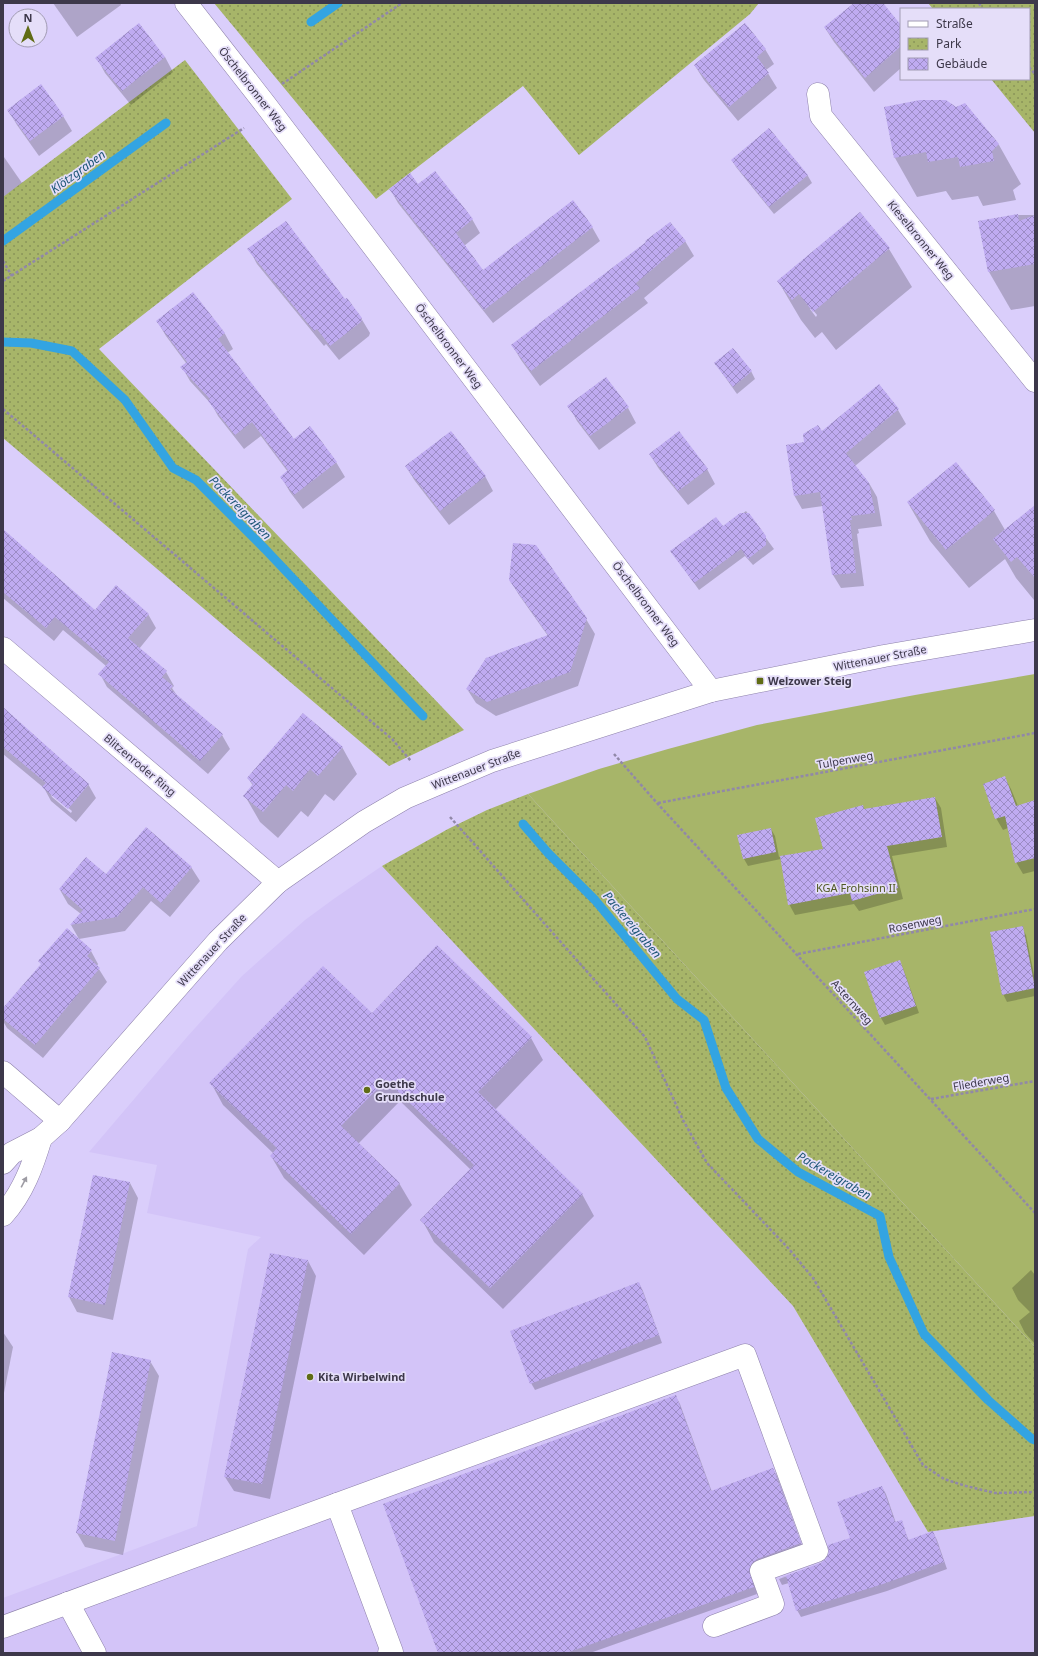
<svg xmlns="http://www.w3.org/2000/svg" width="1038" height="1656" viewBox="0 0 1038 1656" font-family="'Noto Sans',sans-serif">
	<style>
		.built { fill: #d3c4f8 }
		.park { fill: url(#park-dots) }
		.garden { fill: #a7b569 }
		.shadow { fill: #0003; fill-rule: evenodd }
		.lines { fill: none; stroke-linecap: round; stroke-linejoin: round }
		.stream { stroke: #33a4e2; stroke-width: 9 }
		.building { fill: url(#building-cross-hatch) }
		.minor-casing { stroke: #8d81aa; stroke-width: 23 }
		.path { stroke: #9188a8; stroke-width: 2.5; stroke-dasharray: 3 2; stroke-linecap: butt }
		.minor { stroke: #fff; stroke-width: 22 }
		.oneway { fill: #9e9ca4 }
		.poi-dot { fill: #606c15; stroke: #e5def9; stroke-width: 1.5 }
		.labels { text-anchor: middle; stroke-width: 3.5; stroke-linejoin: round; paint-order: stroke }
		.street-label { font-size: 11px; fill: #3d384a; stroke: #e5def9 }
		.poi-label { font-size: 11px; font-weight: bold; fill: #3d384a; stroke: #e5def9; text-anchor: start }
		.park-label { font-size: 11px; fill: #505922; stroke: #e5def9 }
		.water-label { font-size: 12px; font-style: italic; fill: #1d5676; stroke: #e5def9 }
	</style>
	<defs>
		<pattern id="park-dots" width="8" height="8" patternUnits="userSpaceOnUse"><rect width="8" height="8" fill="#a7b569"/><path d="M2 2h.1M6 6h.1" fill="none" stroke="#899458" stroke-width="1.8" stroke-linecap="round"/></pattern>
		<pattern id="building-cross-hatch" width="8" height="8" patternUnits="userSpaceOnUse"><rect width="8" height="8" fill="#bfabf1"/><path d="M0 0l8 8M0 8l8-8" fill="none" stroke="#9c8cc5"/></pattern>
	</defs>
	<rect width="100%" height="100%" fill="#dacefb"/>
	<polygon class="built" points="382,866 793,1306 928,1532 1035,1516 1035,1653 3,1653 3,1598 197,1526 248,1249 261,1237 147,1213 157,1165 89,1152 187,1037 242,976 305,920 335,898"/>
	<g class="park">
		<polygon points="214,3 759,3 750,14 579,155 523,86 376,199"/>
		<polygon points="928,3 1035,3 1035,133 991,79 1029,79 1029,9 933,9"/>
		<polygon points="185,60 292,199 99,349 464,730 389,766 3,438 3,197"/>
		<polygon points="528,794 1035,1347 1035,1516 928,1532 793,1306 382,866 448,829 487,810"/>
	</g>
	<polygon class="garden" points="1035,674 1035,1347 528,794 599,769 668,749 757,725 915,695"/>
	<g class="shadow">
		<polygon points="53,3 120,3 121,5 77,37"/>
		<polygon points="855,3 882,3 901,27 901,68 874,92 834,42 825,28"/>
		<polygon points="765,49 774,64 766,70 777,88 738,121 704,80 695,66"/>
		<polygon points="165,57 173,72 131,105 105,73 97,58"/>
		<polygon points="965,104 999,145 1021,184 1013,190 1016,200 983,206 978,196 952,200 946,191 917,197 895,158 885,108 956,108"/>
		<polygon points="8,110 63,116 72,131 39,156 17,125"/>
		<polygon points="769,129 808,176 812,183 774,214 736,167 732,160"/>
		<polygon points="4,157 22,183 3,197 3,157"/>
		<polygon points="418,186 472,219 480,233 464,246 482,271 592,227 600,241 493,323 398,203 390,189"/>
		<path d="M 860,213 L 889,249 L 912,287 L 836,350 L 822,332 L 815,338 L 801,320 L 778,281 ZM 810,309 L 812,309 L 817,315 L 816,317 Z"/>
		<polygon points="1013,215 1035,215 1035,306 1011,310 989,272"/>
		<polygon points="685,241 694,256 644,298 648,303 540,386 521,360 512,345"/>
		<polygon points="249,249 345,301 361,318 370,333 369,336 339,360 326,344 324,346 257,264"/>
		<polygon points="193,293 225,334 233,349 227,353 293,440 336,462 345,477 303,509 290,492 281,477 288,472 261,436 244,449 218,416 212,405 190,381 182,367 186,363 166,336 157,321"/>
		<polygon points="715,363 751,371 755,379 737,394"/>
		<polygon points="606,379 628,408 636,423 599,450 577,421 569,406"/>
		<polygon points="879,385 898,410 906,424 855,466 869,483 877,497 882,526 858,529 859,533 857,534 864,586 841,588 833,575 823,506 802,509 794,495 805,443 822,432"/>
		<polygon points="650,455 707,469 715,484 688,505 659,469"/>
		<polygon points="406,467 485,476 493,491 449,525 415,481"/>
		<polygon points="908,503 994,511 1005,530 1035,506 1035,599 1034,600 1016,578 1005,559 969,588 930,541"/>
		<polygon points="746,511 774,549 753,565 745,556 699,590 671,551 723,527"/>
		<polygon points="3,530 95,612 148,614 156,628 139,649 166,672 174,686 172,688 178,697 222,735 230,749 208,774 107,687 100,674 106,666 63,630 54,641 3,598"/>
		<polygon points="510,580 586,619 595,634 578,686 496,716 476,703 467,689 548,636 519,595"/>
		<path d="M 3,711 L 88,784 L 96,798 L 76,822 L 51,801 L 44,788 L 3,754 ZM 50,792 L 72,811 L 71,813 L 52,797 Z"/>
		<polygon points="342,747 357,774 334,801 325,794 308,817 301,811 278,838 260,822 245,796 253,786 248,778"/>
		<polygon points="1005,778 1011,789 1018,806 1035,801 1035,871 1023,874 1016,862 1008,828 1003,830 996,818"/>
		<polygon points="935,798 941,808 947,847 892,856 903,899 859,911 854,904 795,915 789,904 781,859 748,866 744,859 739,836 771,829 775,836 779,857 824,850 863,806 865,810"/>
		<polygon points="191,867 200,881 170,917 151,901 125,931 79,939 71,925 81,914 68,904 60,890 107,876"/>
		<polygon points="1022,928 1026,935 1035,980 1035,996 1007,1002 1003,994"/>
		<polygon points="91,951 98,964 97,966 107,982 43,1058 7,1028 3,1021 3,1010 42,965 39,961"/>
		<polygon points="899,961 903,968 919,1013 885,1025 881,1018 865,972"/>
		<polygon points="372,1014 531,1038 543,1060 495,1110 582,1194 594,1216 503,1309 434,1242 422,1220 471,1170 400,1101 358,1144 399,1183 412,1205 364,1255 284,1178 271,1156 273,1153 223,1105 211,1083"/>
		<polygon points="130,1183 138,1198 113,1320 77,1312 69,1297"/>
		<polygon points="308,1261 316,1276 270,1499 234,1491 225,1477"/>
		<polygon points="1031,1270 1035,1275 1035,1344 1025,1333 1019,1321 1030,1312 1018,1300 1012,1288"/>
		<polygon points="639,1283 643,1291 662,1343 535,1390 531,1383"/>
		<polygon points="3,1332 13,1347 3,1398"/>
		<polygon points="150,1361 159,1376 123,1555 85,1547 77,1533"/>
		<polygon points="676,1397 680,1404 712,1492 773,1469 777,1476 804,1551 752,1577 757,1594 590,1653 435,1653 438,1652"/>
		<polygon points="882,1487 886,1494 896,1523 901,1521 909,1541 933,1532 937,1540 947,1569 887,1591 801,1617 797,1610 789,1583 782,1585 779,1579 822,1563 851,1539"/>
	</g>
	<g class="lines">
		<g class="stream">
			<polyline points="311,22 338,3"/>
			<polyline points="3,241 166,123"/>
			<polyline points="3,342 31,343 72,351 125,400 173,468 196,480 265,549 423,716"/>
			<polyline points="523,824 548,853 595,900 677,999 704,1020 726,1088 758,1139 798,1172 880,1216 889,1257 924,1334 988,1400 1032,1439 1035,1440"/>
		</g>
	</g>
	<g class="building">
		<polygon points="854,3 883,3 901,25 901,46 865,78 824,27"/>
		<polygon points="139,23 165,57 122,91 95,58"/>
		<polygon points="745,23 766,49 757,57 769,73 729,107 694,65"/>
		<polygon points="41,84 64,116 30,141 7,110"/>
		<polygon points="920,100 946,100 956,107 965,103 999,144 992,151 994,161 960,167 958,157 928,162 926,152 894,158 884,107"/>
		<polygon points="769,128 808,175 769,207 731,160"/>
		<polygon points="435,171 473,219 456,233 483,270 573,200 593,227 484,310 389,189 410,173 418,184"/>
		<polygon points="860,212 890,248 813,312 799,294 792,300 777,281"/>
		<polygon points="1018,214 1019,221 1035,215 1035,264 988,272 978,221"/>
		<polygon points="286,221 345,299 347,298 362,318 361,319 362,321 330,346 317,329 314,331 247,249"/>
		<polygon points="670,222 686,241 636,283 640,288 531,371 511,345 646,242 645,241"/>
		<polygon points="193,292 225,333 218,339 294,439 310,426 337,462 294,495 280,477 288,470 252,422 235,435 208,401 210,399 180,367 187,362 156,321"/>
		<polygon points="733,348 752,371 733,387 714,363"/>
		<polygon points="606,377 629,407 590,436 567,406"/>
		<polygon points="879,384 899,409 846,453 869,483 875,513 851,516 852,520 850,520 856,573 832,575 820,492 794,496 786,445 804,442 803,434 818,425 822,431"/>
		<polygon points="451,431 486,476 440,511 405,466"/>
		<polygon points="679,431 708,469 678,491 649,454"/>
		<polygon points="956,462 995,510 946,550 907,502"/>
		<polygon points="1035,505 1035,578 1017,557 1011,562 993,539"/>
		<polygon points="740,513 749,513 766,536 766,545 748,559 741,549 694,583 670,551 716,517 723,526"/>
		<polygon points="3,529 95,610 116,585 149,614 128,638 167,671 162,677 173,686 170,689 223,734 200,761 98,674 109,662 55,617 46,628 3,592"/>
		<polygon points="513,543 536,545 587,618 570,672 487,702 466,689 486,658 548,635 509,580"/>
		<polygon points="3,707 89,784 68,809 42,787 46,783 3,747"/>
		<polygon points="303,713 343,747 318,776 310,769 293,791 286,785 263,812 243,796 253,784 247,778"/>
		<polygon points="1005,776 1016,806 1035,800 1035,858 1015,863 1005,816 995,819 983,784"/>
		<polygon points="935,797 942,837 887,846 898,888 852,901 850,893 788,905 780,856 823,849 815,818 863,805 864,809"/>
		<polygon points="146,827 192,867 161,903 143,887 117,917 70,925 83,910 59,889 86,857 106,874"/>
		<polygon points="771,828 776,852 743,859 737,835"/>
		<polygon points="1023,926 1035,988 1002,995 990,932"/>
		<polygon points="67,928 92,950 87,956 100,968 35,1045 3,1019 3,1008 41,964 38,961"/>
		<polygon points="437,945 532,1037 478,1092 583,1194 490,1288 420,1220 474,1165 386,1080 341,1126 400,1183 351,1234 270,1156 277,1148 209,1083 323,966 372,1013"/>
		<polygon points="900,960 916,1006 880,1018 864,972"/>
		<polygon points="93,1175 130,1182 105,1305 68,1297"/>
		<polygon points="270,1253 308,1260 262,1484 224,1477"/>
		<polygon points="639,1282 659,1335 530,1384 510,1331"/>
		<polygon points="112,1352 151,1360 115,1541 76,1533"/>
		<polygon points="676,1395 711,1491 773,1468 801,1543 757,1559 752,1563 749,1569 754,1587 566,1653 438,1653 383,1504"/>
		<polygon points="882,1486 895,1522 902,1520 908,1540 933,1531 944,1562 883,1584 796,1611 786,1576 777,1579 821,1563 826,1559 829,1553 828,1545 850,1538 837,1502"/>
	</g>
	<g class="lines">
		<g class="minor-casing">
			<g id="minor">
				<polyline points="186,3 265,104 711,691"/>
				<polyline points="818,94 821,116 1035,381"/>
				<polyline points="3,648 278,882"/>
				<polyline points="3,1072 60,1121"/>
				<polyline points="3,1163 12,1153 41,1138 60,1121 218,941 278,882 364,822 405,798 492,761 711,691 884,656 1035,630"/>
				<path d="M 3,1215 C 23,1193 33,1165 41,1138"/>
				<polyline points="337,1504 745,1355 817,1551 761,1571 773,1604 714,1626"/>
				<polyline points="68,1603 95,1653"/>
				<polyline points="3,1627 337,1504 392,1652 389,1653"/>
			</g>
		</g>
		<g class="path">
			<polyline points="979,3 982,9"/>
			<polyline points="1029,67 1035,74"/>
			<polyline points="282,84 402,3"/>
			<polyline points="3,261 12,276"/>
			<polyline points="3,281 244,128"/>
			<polyline points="3,409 392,739 411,761"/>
			<polyline points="614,754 657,803 1035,1213"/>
			<polyline points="658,803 1035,733"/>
			<polyline points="450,817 645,1037 683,1120 707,1163 789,1249 813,1278 923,1465 944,1479 966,1486 995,1493 1035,1492"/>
			<polyline points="798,954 1035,909"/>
			<polyline points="931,1099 1035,1081"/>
		</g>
		<use href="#minor" class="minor"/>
	</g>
	<defs><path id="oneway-solid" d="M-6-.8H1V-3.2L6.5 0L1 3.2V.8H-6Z"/></defs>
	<use class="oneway" href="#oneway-solid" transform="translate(24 1182) rotate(-62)"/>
	<g class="poi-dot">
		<rect x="756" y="677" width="8" height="8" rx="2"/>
		<circle cx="367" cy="1090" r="4"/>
		<circle cx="310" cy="1377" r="4"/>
	</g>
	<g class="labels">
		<g class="street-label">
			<text transform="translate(253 89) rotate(52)" y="4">Öschelbronner Weg</text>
			<text transform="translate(921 240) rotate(51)" y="4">Kieselbronner Weg</text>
			<text transform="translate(449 346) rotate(53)" y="4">Öschelbronner Weg</text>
			<text transform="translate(646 604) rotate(53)" y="4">Öschelbronner Weg</text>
			<text transform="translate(880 658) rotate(-11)" y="4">Wittenauer Straße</text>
			<text transform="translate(845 760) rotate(-10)" y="4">Tulpenweg</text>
			<text transform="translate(140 765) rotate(40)" y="4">Blitzenroder Ring</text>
			<text transform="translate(476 769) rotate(-21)" y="4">Wittenauer Straße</text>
			<text transform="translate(915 924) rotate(-11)" y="4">Rosenweg</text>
			<text transform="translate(212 950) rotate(-47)" y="4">Wittenauer Straße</text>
			<text transform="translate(852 1002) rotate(48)" y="4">Asternweg</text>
			<text transform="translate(981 1082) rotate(-10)" y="4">Fliederweg</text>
		</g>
		<g class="poi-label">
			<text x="768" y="685">Welzower Steig</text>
			<text x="375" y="1088">Goethe<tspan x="375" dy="13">Grundschule</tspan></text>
			<text x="318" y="1381">Kita Wirbelwind</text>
		</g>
		<g class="park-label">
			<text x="856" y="892">KGA Frohsinn II</text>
		</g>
		<g class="water-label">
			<text transform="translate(78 172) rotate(-36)" y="4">Klötzgraben</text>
			<text transform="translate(240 508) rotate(46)" y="4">Packereigraben</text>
			<text transform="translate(632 925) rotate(50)" y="4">Packereigraben</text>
			<text transform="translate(834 1176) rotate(30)" y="4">Packereigraben</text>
		</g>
	</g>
	<rect width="1038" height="1656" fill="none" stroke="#3d384a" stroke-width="8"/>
	<rect x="900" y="8" width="130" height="72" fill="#e5def9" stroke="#a29cb3"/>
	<rect x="908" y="21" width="20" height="6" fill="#ffffff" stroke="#a29cb3"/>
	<text x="936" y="28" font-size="12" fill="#3d384a">Straße</text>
	<rect x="908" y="38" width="20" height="12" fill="url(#park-dots)" stroke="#a29cb3"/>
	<text x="936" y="48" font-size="12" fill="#3d384a">Park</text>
	<rect x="908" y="58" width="20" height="12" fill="url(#building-cross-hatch)" stroke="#a29cb3"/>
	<text x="936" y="68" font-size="12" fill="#3d384a">Gebäude</text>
	<g transform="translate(28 28)"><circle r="19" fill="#e5def9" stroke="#a29cb3"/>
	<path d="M0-3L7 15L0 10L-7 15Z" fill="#606c15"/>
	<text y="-6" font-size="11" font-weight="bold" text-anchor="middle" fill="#3d384a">N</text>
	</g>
</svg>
